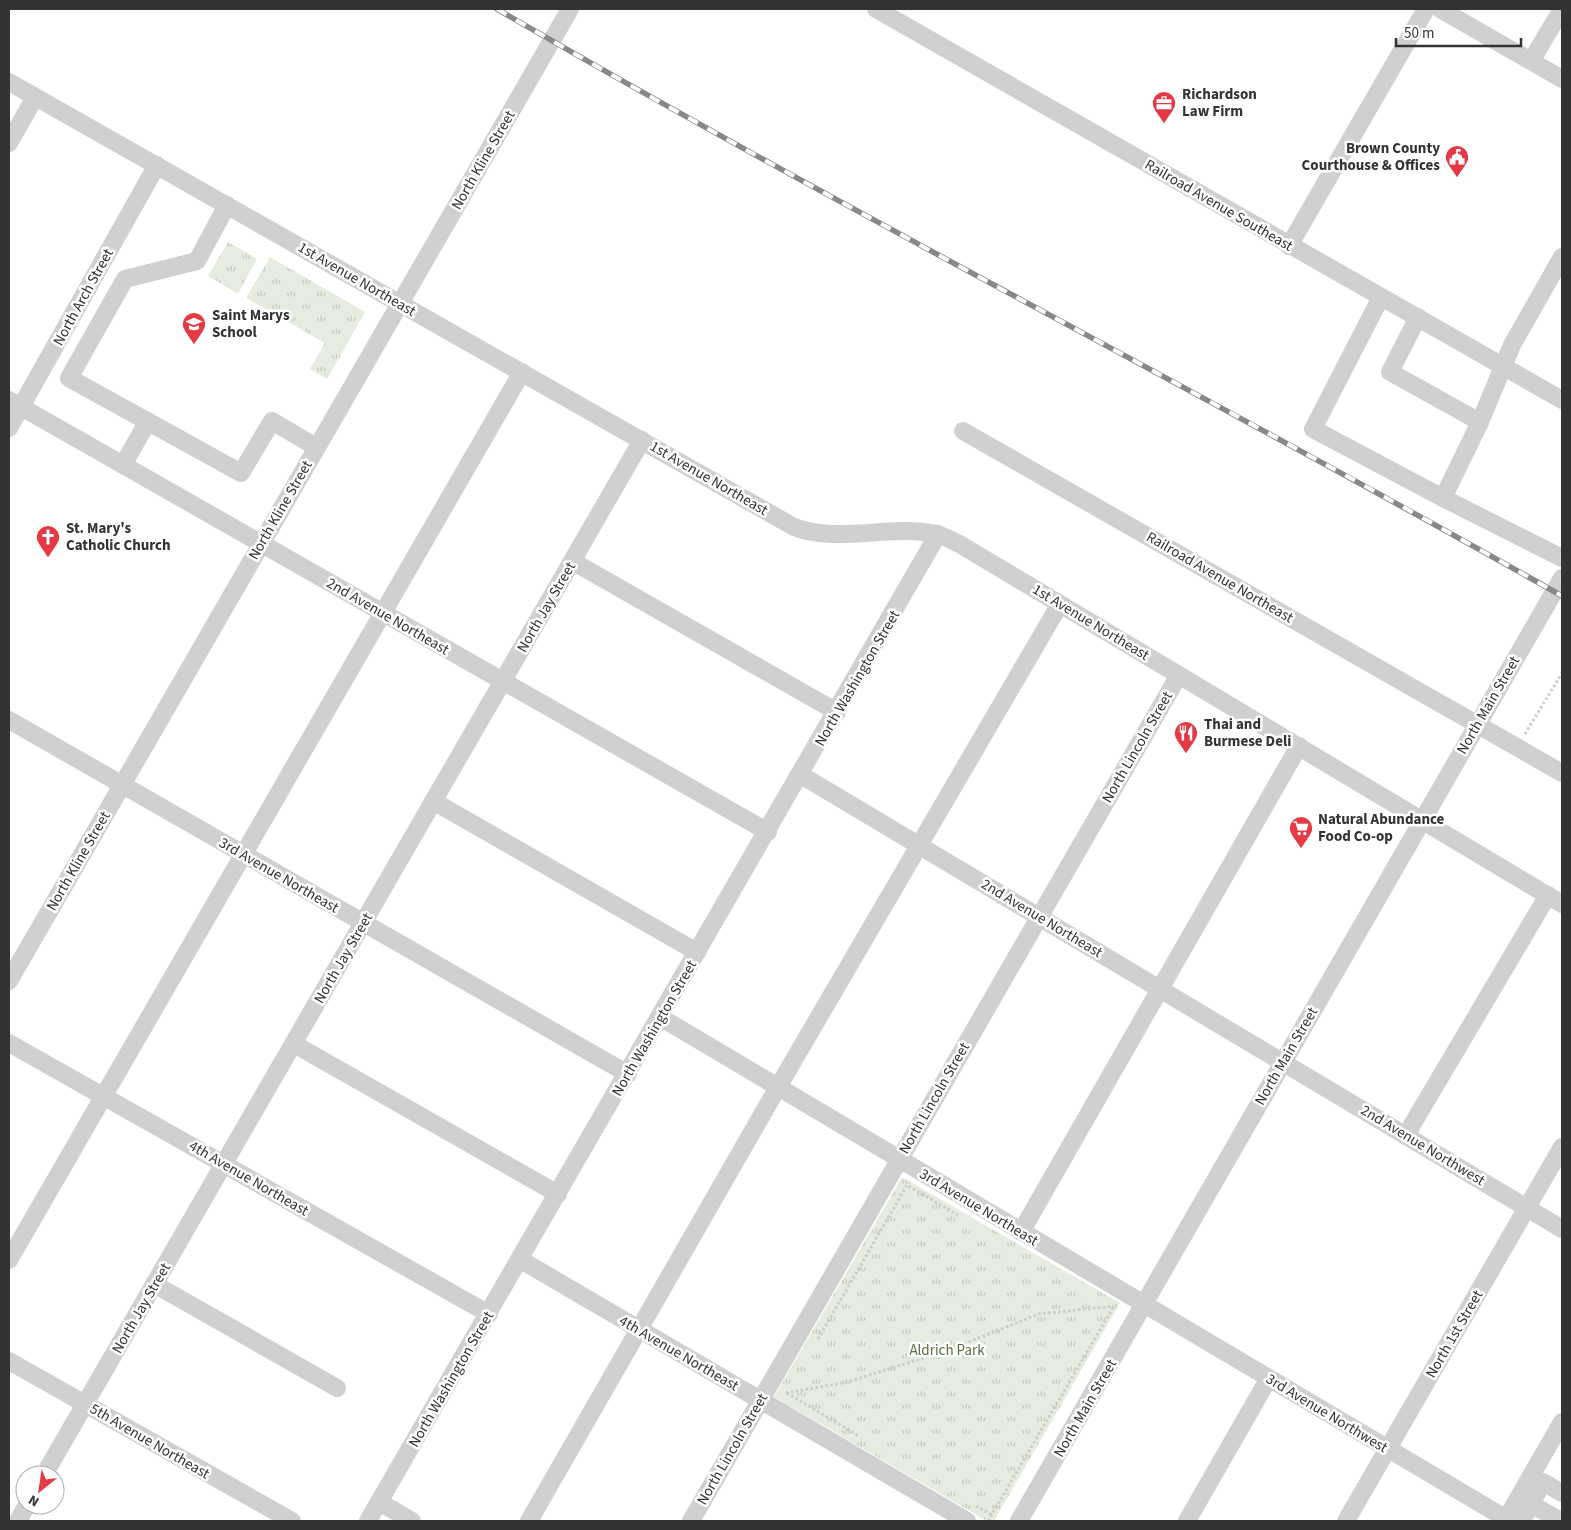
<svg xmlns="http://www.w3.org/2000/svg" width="1571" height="1530" viewBox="0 0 1571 1530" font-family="'Source Sans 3',sans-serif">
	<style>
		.park { fill: url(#park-tufts) }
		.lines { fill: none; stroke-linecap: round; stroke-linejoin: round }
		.path { stroke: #cdcdcd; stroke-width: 3; stroke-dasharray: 2.5 2.5; stroke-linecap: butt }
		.minor { stroke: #d0d0d0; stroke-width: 18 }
		.rail-casing { stroke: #888; stroke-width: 5.5 }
		.rail { stroke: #fff; stroke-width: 4; stroke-dasharray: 11; stroke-linecap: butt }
		.labels { text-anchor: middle; stroke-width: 5; stroke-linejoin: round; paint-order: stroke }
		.poi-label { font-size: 15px; font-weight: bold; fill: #333; stroke: #fff; text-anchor: start }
		.street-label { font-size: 15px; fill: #333; stroke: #fff }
		.park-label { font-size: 15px; fill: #56703f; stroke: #fff }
	</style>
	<defs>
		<pattern id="park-tufts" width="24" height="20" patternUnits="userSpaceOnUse" patternTransform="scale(1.25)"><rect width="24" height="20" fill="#e6ecdf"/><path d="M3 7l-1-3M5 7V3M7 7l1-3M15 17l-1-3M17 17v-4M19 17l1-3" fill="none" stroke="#c6cbc0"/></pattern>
	</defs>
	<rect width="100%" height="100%" fill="#fff"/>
	<g class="park">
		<polygon points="228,242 257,259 238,294 208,276"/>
		<polygon points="270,257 365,312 327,379 310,369 325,343 246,298"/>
		<polygon points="902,1177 1120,1303 994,1521 987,1521 774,1397"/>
	</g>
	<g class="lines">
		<g class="path">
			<polyline points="1525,734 1562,673"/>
			<polyline points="818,1339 907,1185 958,1215"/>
			<polyline points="786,1393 848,1382 951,1349 1039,1314 1114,1306"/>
			<polyline points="787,1393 859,1436"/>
			<polyline points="976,1506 992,1515"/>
			<polyline points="988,1521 1114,1306"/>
		</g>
		<g class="minor">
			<polyline points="876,9 1562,400"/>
			<polyline points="1440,9 1562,79"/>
			<polyline points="1531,61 1562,9"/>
			<path d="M 9,82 L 794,527 C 839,544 889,524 936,534 C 945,536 953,541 961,545 L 1562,904"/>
			<polyline points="9,143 35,97"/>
			<polyline points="227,205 197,261 125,279 69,378 241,473 272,421 316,447"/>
			<polyline points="1289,246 1426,9"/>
			<polyline points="1381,297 1313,429 1443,498 1562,558"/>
			<polyline points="1418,317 1390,372 1480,422"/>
			<polyline points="9,400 768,832"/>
			<polyline points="9,428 157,165"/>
			<polyline points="963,431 1562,773"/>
			<polyline points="123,465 148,421"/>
			<polyline points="1443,498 1480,422 1512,345 1562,257"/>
			<polyline points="572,561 837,712"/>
			<polyline points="9,720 628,1074"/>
			<polyline points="801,775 1562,1229"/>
			<polyline points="433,801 697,952"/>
			<polyline points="9,981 570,9"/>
			<polyline points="660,1017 1510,1521"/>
			<polyline points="9,1043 489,1314"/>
			<polyline points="294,1044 558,1194"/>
			<polyline points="1406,1135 1548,895"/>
			<polyline points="1021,1232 1299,746"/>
			<polyline points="9,1260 522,372"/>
			<polyline points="521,1260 967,1521"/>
			<polyline points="154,1284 337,1388"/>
			<polyline points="9,1361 292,1521"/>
			<polyline points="44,1475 642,440"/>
			<polyline points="379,1502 412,1521"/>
			<polyline points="18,1521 27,1505"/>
			<polyline points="368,1521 938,534"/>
			<polyline points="529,1521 778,1087 1060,604"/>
			<polyline points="691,1521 1179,675"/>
			<polyline points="1019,1521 1562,578"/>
			<polyline points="1187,1521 1269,1378"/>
			<polyline points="1346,1521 1562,1147"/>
			<polyline points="1505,1521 1562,1422"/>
			<polyline points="1522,1521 1531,1504"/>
			<polyline points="1561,1521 1531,1504 1543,1482 1562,1493"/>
		</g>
		<g class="rail-casing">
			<path id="rail" d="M 497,9 C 848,213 1210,396 1562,596"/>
		</g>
		<use href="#rail" class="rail"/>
	</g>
	<defs>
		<g id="office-pin" transform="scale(1.25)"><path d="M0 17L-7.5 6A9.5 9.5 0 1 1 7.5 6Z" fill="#e63946" stroke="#fff"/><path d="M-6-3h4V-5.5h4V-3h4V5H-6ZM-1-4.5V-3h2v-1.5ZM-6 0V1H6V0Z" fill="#fff"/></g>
		<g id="civic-pin" transform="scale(1.25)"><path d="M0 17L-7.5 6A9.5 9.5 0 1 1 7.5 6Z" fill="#e63946" stroke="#fff"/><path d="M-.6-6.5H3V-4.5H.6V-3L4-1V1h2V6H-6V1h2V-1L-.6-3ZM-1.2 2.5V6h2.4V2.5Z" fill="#fff"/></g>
		<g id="school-pin" transform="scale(1.25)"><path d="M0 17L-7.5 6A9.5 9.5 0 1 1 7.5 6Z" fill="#e63946" stroke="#fff"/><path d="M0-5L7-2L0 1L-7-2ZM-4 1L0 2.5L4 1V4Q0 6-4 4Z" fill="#fff"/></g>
		<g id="church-pin" transform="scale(1.25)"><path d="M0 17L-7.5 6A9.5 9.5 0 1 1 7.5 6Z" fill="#e63946" stroke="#fff"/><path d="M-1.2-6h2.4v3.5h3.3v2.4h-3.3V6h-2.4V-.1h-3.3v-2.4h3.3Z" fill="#fff"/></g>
		<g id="restaurant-pin" transform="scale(1.25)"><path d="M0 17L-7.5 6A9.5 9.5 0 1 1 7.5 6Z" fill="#e63946" stroke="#fff"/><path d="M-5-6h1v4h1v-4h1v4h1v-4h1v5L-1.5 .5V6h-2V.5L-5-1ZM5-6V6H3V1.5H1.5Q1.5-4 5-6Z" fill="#fff"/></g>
		<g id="supermarket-pin" transform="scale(1.25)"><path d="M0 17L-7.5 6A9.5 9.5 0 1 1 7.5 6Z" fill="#e63946" stroke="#fff"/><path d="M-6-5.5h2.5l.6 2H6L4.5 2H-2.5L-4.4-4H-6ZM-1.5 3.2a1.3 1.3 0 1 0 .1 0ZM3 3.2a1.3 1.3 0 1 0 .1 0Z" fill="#fff"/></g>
	</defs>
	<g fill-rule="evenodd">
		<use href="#office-pin" x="1164" y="103"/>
		<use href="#civic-pin" x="1457" y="157"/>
		<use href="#school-pin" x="194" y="324"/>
		<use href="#church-pin" x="48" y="537"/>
		<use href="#restaurant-pin" x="1186" y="733"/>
		<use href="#supermarket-pin" x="1301" y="828"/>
	</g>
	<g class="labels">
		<g class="poi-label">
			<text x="1182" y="99">Richardson<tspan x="1182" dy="17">Law Firm</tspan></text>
			<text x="1440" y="153" text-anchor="end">Brown County<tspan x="1440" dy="17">Courthouse &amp; Offices</tspan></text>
			<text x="212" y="320">Saint Marys<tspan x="212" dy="17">School</tspan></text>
			<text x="66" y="533">St. Mary's<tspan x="66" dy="17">Catholic Church</tspan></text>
			<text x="1204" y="729">Thai and<tspan x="1204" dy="17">Burmese Deli</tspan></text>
			<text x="1318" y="824">Natural Abundance<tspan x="1318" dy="17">Food Co-op</tspan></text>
		</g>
		<g class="street-label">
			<text transform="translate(483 160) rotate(-60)" y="5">North Kline Street</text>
			<text transform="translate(1219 205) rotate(30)" y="5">Railroad Avenue Southeast</text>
			<text transform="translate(357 279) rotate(30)" y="5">1st Avenue Northeast</text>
			<text transform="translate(83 297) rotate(-61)" y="5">North Arch Street</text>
			<text transform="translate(709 478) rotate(30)" y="5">1st Avenue Northeast</text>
			<text transform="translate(280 510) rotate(-60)" y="5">North Kline Street</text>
			<text transform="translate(1220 577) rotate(30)" y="5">Railroad Avenue Northeast</text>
			<text transform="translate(546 607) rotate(-60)" y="5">North Jay Street</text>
			<text transform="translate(388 616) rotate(30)" y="5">2nd Avenue Northeast</text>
			<text transform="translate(1091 622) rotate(31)" y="5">1st Avenue Northeast</text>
			<text transform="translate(857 678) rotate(-60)" y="5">North Washington Street</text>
			<text transform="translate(1488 705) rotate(-60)" y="5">North Main Street</text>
			<text transform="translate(1137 747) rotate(-60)" y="5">North Lincoln Street</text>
			<text transform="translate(78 861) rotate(-60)" y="5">North Kline Street</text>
			<text transform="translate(279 875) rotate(30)" y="5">3rd Avenue Northeast</text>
			<text transform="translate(1042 918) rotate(31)" y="5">2nd Avenue Northeast</text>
			<text transform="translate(343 958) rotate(-60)" y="5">North Jay Street</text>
			<text transform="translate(654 1028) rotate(-60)" y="5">North Washington Street</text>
			<text transform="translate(1286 1056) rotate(-60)" y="5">North Main Street</text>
			<text transform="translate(934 1098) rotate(-60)" y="5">North Lincoln Street</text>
			<text transform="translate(1423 1145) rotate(31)" y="5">2nd Avenue Northwest</text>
			<text transform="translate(249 1178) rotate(30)" y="5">4th Avenue Northeast</text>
			<text transform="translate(979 1207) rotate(31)" y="5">3rd Avenue Northeast</text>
			<text transform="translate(141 1308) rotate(-60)" y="5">North Jay Street</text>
			<text transform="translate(1454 1334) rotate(-60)" y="5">North 1st Street</text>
			<text transform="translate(679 1353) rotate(30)" y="5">4th Avenue Northeast</text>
			<text transform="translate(451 1379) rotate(-60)" y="5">North Washington Street</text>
			<text transform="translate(1085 1408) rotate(-60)" y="5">North Main Street</text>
			<text transform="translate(1327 1413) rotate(31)" y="5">3rd Avenue Northwest</text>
			<text transform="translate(150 1441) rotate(30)" y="5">5th Avenue Northeast</text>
			<text transform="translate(732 1449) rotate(-60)" y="5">North Lincoln Street</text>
		</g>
		<g class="park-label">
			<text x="947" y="1355">Aldrich Park</text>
		</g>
	</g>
	<rect width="1571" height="1530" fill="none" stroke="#333333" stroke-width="20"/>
	<g transform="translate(40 1490) rotate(210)"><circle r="24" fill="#ffffff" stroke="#adadad"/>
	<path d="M0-4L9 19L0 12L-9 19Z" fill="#e63946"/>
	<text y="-8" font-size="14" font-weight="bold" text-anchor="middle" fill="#333333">N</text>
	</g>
	<path d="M1396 38v8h125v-8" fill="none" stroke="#333333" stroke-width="2.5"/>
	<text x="1404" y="38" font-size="15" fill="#333333" stroke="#ffffff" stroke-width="4" paint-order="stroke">50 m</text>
</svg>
